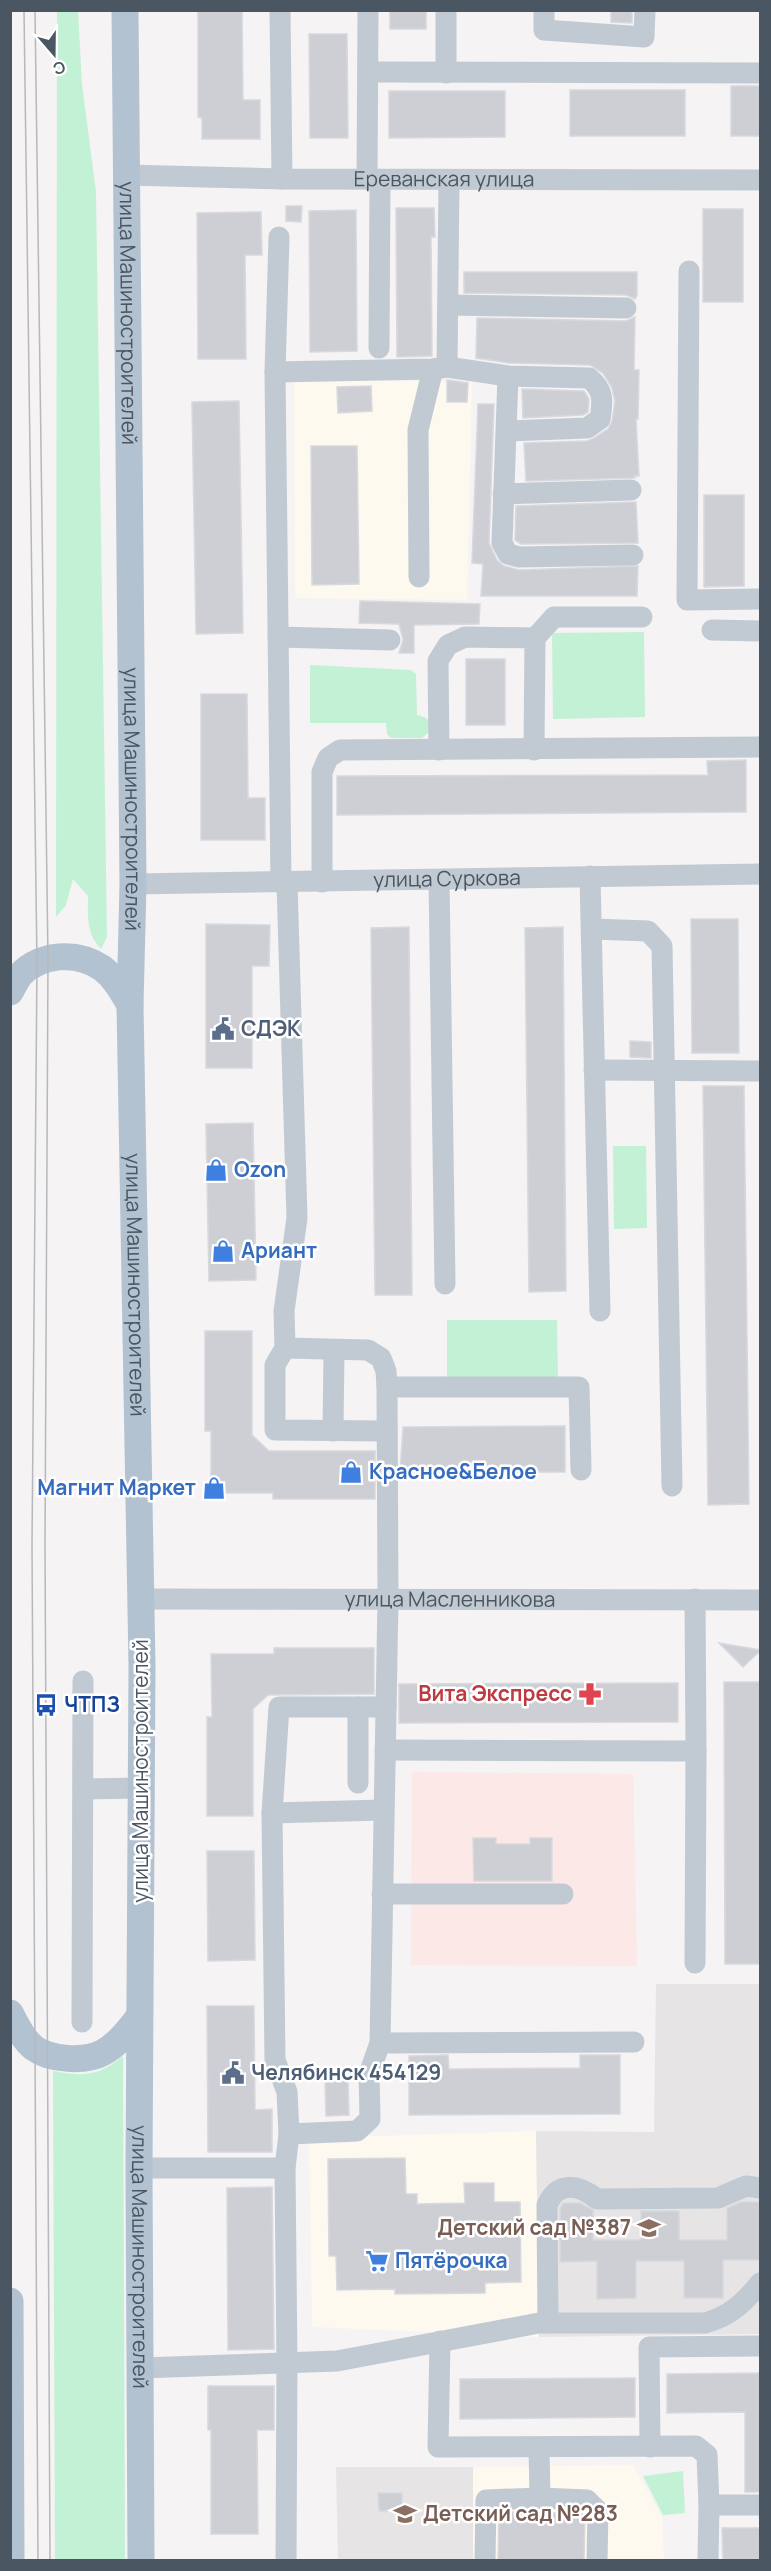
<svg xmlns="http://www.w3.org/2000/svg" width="771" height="2571" viewBox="0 0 771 2571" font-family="Manrope,sans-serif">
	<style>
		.commercial { fill: #fdf9ef }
		.education { fill: #e6e4e5 }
		.medical { fill: #fce8e6 }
		.green { fill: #c3f1d5 }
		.building { fill: #cdcfd5; stroke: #d7d9de; stroke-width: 1.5 }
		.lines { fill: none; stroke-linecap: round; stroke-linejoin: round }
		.minor { stroke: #c1cad2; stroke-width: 21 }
		.major { stroke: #b3c2d1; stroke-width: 27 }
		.tram { stroke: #b5b8bd; stroke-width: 1.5 }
		.labels { text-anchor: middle; stroke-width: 5; stroke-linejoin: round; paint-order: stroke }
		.street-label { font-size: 21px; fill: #4a5661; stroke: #fff }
		.service-label { font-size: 21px; font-weight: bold; fill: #4e5e75; stroke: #fff; text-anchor: start }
		.shop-label { font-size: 21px; font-weight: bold; fill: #366cbe; stroke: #fff; text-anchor: start }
		.health-label { font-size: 21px; font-weight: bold; fill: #be3a42; stroke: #fff; text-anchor: end }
		.transit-label { font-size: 21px; font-weight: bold; fill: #164399; stroke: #fff; text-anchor: start }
		.education-label { font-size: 21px; font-weight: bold; fill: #785e54; stroke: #fff; text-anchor: end }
	</style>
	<rect width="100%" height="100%" fill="#f5f3f3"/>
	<g class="commercial">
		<polygon points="294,379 472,382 467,600 295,598"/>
		<polygon points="536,2131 539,2337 312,2327 309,2138"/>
		<polygon points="633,2465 662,2517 664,2560 473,2560 473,2467"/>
	</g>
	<g class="education">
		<polygon points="656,1984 760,1984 760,2334 539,2337 536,2131 654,2132"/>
		<polygon points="336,2467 473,2467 473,2560 338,2560"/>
	</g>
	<polygon class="medical" points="412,1772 633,1774 637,1966 411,1965"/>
	<g class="green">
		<path d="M 78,10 L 82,84 L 96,192 L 107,937 L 101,949 C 86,933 88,917 88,896 L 73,879 L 66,905 L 56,917 L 57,11 Z"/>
		<polygon points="644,632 645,717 553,719 552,633"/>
		<path d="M 310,665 L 411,670 L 416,674 L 417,715 C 427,717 431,720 430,731 L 422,738 L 391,738 L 387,734 L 386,723 L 310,723 Z"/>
		<polygon points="613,1146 646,1146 647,1228 614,1229"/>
		<polygon points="447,1320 557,1320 558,1377 447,1377"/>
		<path d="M 123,2056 L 125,2560 L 55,2560 L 53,2071 C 82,2077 100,2076 123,2056 Z"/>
		<polygon points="683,2471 685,2513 663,2515 643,2476"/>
	</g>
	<g class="building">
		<polygon points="198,10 242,10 243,100 260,100 260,139 202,139 202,118 198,117"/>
		<rect x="390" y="10" width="36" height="19"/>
		<polygon points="611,10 632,10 632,23 611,22"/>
		<polygon points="309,34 347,34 348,138 310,138"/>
		<rect x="731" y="86" width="29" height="50"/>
		<rect x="570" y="90" width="115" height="46"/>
		<polygon points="389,91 505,91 505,137 389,138"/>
		<polygon points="286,206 302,206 301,222 286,221"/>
		<polygon points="396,208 434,208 435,237 431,237 432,356 397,357"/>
		<rect x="703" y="209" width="40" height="93"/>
		<polygon points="356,210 357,351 310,352 309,211"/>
		<polygon points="261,212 262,255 245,255 246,359 198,359 197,213"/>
		<polygon points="464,272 637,272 637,295 635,299 626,295 464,293"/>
		<polygon points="635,317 634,370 639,370 638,419 636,419 639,476 634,476 635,478 526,481 524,443 587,441 594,438 608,429 612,421 615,401 612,388 603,373 590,365 509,363 476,358 477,318 626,321"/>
		<polygon points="447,380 468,383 467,402 447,402"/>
		<polygon points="371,386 372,411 338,413 337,387"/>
		<polygon points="522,389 584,391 589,399 588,412 583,415 523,418"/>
		<polygon points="239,401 243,633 196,634 192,402"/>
		<polygon points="478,404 494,404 489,543 497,560 504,566 519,570 638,566 637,596 481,596 483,564 472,563"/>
		<polygon points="311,446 357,446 359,584 312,585"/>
		<polygon points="704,495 744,495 744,586 704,587"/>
		<polygon points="636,502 638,543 521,544 515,540 516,506"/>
		<polygon points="360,601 480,604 479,624 414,625 414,653 399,653 403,640 399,624 359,623"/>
		<rect x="466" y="659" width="39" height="66"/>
		<polygon points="201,694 247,694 248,798 265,798 265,840 201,840"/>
		<polygon points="746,760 746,812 337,815 337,776 708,775 707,761"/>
		<polygon points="691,919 738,919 739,1053 692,1053"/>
		<polygon points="206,924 270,925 269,966 252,966 252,1068 206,1068"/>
		<polygon points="409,927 412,1295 375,1295 371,928"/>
		<polygon points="563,927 566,1291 529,1292 525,928"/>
		<polygon points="630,1041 651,1042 651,1058 630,1057"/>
		<polygon points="703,1086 744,1086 749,1504 708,1505"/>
		<polygon points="253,1123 256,1280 209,1281 206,1124"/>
		<polygon points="205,1331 252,1331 252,1435 269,1451 375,1451 375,1499 273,1499 273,1493 211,1493 211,1431 205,1431"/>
		<polygon points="565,1426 565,1472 400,1473 403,1427"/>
		<polygon points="719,1643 760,1650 760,1651 743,1667"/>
		<polygon points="274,1648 374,1648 374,1694 268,1695 253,1709 253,1816 207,1816 207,1717 212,1717 211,1654 274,1654"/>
		<polygon points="724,1682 760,1682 760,1964 725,1964"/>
		<polygon points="678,1683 678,1722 399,1723 399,1684"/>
		<polygon points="473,1838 496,1838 496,1844 530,1844 530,1838 552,1838 552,1881 474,1881"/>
		<polygon points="207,1851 254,1851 255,1960 208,1961"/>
		<polygon points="207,2006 254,2006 255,2110 272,2109 272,2152 208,2152"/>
		<polygon points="448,2055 449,2069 580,2068 580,2055 620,2055 620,2114 409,2115 409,2056"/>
		<polygon points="348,2078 349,2115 326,2116 325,2079"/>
		<polygon points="405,2158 406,2194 417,2194 417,2204 465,2203 464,2183 494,2183 494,2202 520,2202 521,2282 485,2283 485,2293 395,2294 395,2289 337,2290 336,2256 329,2256 328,2159"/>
		<polygon points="272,2187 274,2349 228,2350 227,2188"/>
		<polygon points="741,2202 760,2202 760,2260 723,2260 723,2298 684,2298 684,2261 636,2261 636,2298 597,2299 597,2261 560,2262 560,2208 563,2203 580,2203 593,2210 593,2240 641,2240 641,2211 679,2211 679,2240 727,2240 727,2208"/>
		<polygon points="760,2373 760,2492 745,2492 745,2412 667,2413 667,2374"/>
		<polygon points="635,2378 635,2417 460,2419 460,2379"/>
		<polygon points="208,2386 274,2386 274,2430 257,2430 258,2534 211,2534 211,2430 208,2430"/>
		<polygon points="378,2493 402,2493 402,2511 379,2511"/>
		<polygon points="499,2512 581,2513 585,2516 584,2560 498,2560"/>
		<polygon points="722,2528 760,2528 760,2560 723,2560"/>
	</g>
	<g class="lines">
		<g class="minor">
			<polyline points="280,10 282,179"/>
			<polyline points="446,10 446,73"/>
			<polyline points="544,10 544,30 644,37 645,10"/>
			<polyline points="369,72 760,73"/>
			<path id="s1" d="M 126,175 L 282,179 L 760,180"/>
			<polyline points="367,179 368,10"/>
			<polyline points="279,237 275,372 281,883"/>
			<polyline points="689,271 687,600 760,599"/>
			<polyline points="448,305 626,308"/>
			<polyline points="379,348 380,180"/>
			<polyline points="447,367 449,180"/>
			<path d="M 275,372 L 433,369 L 447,367 L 508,376 L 589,378 C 604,390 603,401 600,419 L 587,428 L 507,431"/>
			<polyline points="508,376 502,543 508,554 519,557 633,555"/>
			<polyline points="503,494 631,490"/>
			<polyline points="419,577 418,430 433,369"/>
			<polyline points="712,630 760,631"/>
			<polyline points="278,637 390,640"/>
			<polyline points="535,638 554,617 642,617"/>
			<polyline points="439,750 438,661 448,645 465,637 535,638 534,750"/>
			<polyline points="590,876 600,1311"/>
			<polyline points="439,880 445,1284"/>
			<polyline points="322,882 322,772 328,758 340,750 760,747"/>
			<polyline points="287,883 297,1218 284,1311 285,1348 275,1365 275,1430 387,1431"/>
			<path id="s2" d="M 133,884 L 760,874"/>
			<polyline points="592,929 648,931 662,946 672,1486"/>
			<polyline points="594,1070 760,1071"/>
			<polyline points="285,1348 368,1350 381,1358 386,1371 387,1387 388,1600 380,2043 369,2074 370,2119 357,2131 289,2134"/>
			<polyline points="387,1387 579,1387 581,1470"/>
			<polyline points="333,1431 334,1351"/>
			<path id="s3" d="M 141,1599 L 760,1600"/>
			<polyline points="695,1599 696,1751"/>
			<polyline points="385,1750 696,1751 695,1963"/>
			<polyline points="358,1783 358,1707"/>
			<polyline points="83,1789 141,1788"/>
			<polyline points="272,1813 279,1707 386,1707"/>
			<polyline points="382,1894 563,1894"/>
			<polyline points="82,2022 83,1681"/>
			<polyline points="380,2043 634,2042"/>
			<polyline points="139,2168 285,2168"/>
			<path d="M 548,2323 L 547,2205 C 558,2180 579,2185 597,2199 L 718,2198 L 746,2186 L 760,2188"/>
			<polyline points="440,2341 438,2447 696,2446 707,2455 709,2505 760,2505"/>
			<path d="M 141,2368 L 337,2361 L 539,2323 L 705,2323 C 730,2316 744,2303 760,2283"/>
			<polyline points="650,2447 649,2347 760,2346"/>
			<polyline points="539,2448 540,2498"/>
			<polyline points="286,2560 287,2364 285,2168 289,2134 287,2092 275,2060 272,1813 383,1810"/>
			<polyline points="485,2560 486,2500 540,2498 587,2500 598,2511 597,2560"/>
			<polyline points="708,2560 709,2505"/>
		</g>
		<g class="major">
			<path id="s4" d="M 125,10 L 133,884 L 130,1005 L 142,1665 L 139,2168 L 141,2560"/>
			<path d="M 10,992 C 13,987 16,980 20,975 C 41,953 77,951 102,968 C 115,978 122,991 130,1005"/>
			<path d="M 10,2013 C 17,2026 23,2039 34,2048 C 50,2060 85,2062 102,2053 C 118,2045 129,2029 139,2017"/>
			<polyline points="10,2301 11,2560"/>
		</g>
		<g class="tram">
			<polyline points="24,10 37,964 32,1545 38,2560"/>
			<polyline points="35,10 48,959 45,1544 50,2560"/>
		</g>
	</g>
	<defs>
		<g id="civic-bare" transform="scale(1.8)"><path d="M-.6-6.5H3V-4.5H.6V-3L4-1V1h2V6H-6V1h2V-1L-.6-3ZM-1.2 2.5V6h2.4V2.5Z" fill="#5c6f8a" stroke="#fff" stroke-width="2.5" paint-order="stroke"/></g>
		<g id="shop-bare" transform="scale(1.8)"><path d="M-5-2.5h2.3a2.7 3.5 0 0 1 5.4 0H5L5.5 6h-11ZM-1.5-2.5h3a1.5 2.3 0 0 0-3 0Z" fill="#3f7fe0" stroke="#fff" stroke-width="2.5" paint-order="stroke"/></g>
		<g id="pharmacy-bare" transform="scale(1.8)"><path d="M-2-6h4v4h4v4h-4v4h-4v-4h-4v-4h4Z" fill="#e0444e" stroke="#fff" stroke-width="2.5" paint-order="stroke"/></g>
		<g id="bus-bare" transform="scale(1.8)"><path d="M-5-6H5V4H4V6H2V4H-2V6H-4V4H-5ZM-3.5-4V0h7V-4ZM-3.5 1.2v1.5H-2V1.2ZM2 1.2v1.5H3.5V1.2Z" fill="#1a4fb4" stroke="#fff" stroke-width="2.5" paint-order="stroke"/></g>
		<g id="school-bare" transform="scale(1.8)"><path d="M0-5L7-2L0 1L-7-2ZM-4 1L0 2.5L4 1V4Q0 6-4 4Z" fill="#8d6e63" stroke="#fff" stroke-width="2.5" paint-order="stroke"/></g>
		<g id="supermarket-bare" transform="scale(1.8)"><path d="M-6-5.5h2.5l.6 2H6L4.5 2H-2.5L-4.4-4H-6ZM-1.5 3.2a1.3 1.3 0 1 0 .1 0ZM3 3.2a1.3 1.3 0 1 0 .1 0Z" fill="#3f7fe0" stroke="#fff" stroke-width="2.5" paint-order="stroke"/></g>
	</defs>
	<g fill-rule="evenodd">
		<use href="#civic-bare" x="223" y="1029"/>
		<use href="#shop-bare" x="216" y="1170"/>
		<use href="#shop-bare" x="223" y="1251"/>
		<use href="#shop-bare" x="351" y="1472"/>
		<use href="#shop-bare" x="214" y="1488"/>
		<use href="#pharmacy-bare" x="590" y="1694"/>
		<use href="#bus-bare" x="46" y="1705"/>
		<use href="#civic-bare" x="233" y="2073"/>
		<use href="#school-bare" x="649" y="2228"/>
		<use href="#supermarket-bare" x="377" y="2261"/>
		<use href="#school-bare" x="405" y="2514"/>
	</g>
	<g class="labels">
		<g class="street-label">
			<text dy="7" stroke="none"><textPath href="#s1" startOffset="318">Ереванская улица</textPath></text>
			<text dy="7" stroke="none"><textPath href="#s4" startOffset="303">улица Машиностроителей</textPath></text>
			<text dy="7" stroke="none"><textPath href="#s4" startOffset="789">улица Машиностроителей</textPath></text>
			<text dy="7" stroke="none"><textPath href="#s2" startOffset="314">улица Суркова</textPath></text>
			<text dy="7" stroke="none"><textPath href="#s4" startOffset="1275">улица Машиностроителей</textPath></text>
			<text dy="7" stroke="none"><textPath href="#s3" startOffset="309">улица Масленникова</textPath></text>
			<text transform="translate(141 1771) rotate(-90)" y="7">улица Машиностроителей</text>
			<text dy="7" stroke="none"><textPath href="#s4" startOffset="2247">улица Машиностроителей</textPath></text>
		</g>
		<g class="service-label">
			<text x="241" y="1036">СДЭК</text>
			<text x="251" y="2080">Челябинск 454129</text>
		</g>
		<g class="shop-label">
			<text x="234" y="1177">Ozon</text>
			<text x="241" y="1258">Ариант</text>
			<text x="369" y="1479">Красное&amp;Белое</text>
			<text x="196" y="1495" text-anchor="end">Магнит Маркет</text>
			<text x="395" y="2268">Пятёрочка</text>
		</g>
		<g class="health-label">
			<text x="572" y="1701">Вита Экспресс</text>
		</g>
		<g class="transit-label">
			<text x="64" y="1712">ЧТПЗ</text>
		</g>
		<g class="education-label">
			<text x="631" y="2235">Детский сад №387</text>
			<text x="423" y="2521" text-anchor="start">Детский сад №283</text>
		</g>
	</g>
	<rect width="771" height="2571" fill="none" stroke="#4a5661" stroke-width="24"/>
	<g transform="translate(54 54) rotate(160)" stroke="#ffffff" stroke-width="4.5" paint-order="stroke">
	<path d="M0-4.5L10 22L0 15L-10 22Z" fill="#4a5661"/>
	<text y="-9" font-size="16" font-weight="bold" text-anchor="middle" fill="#4a5661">С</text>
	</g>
</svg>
